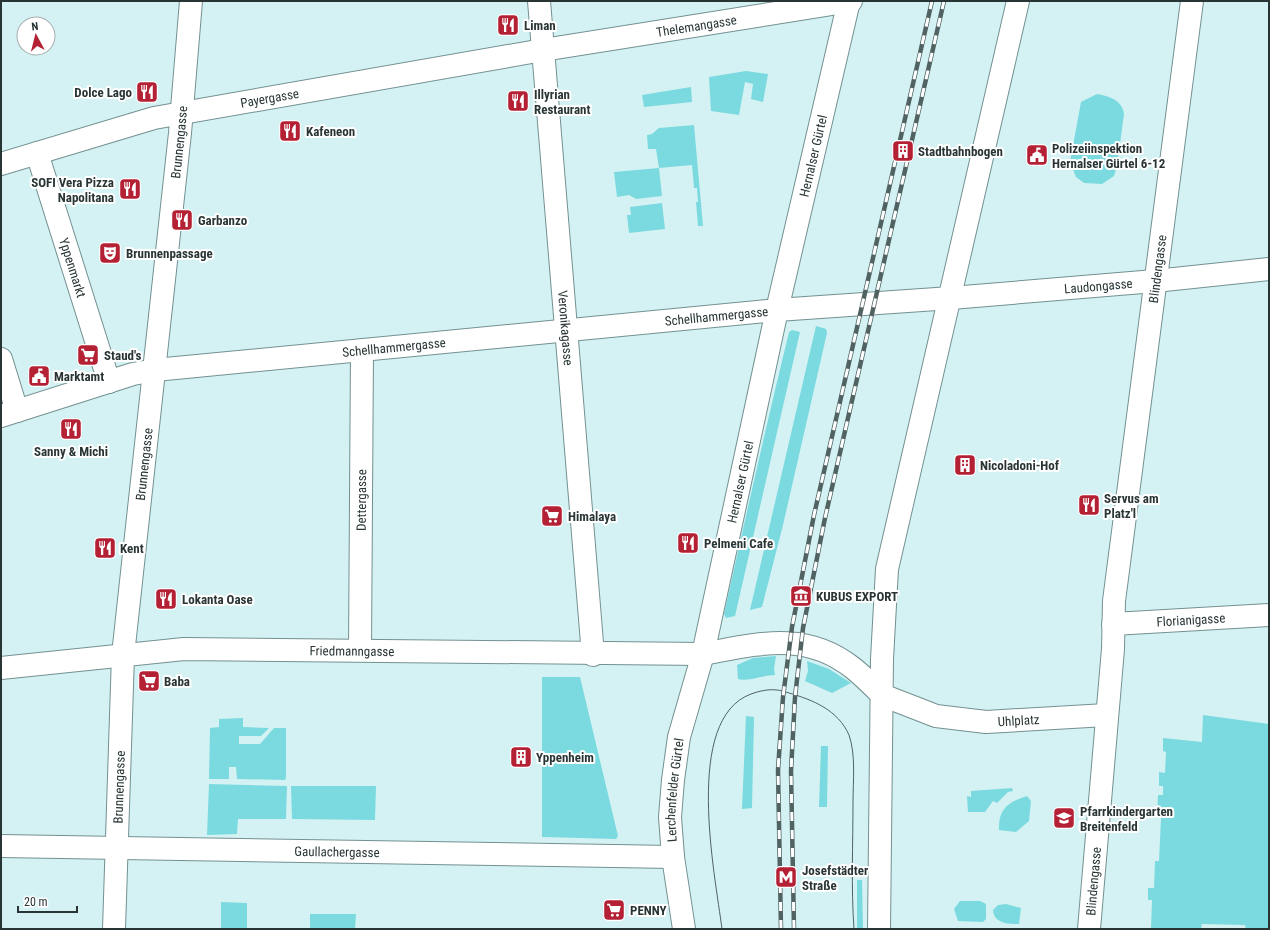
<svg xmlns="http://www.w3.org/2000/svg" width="1270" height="930" viewBox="0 0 1270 930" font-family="'Roboto Condensed',sans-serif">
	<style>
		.green { fill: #7bdadf }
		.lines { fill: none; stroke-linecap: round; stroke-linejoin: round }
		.minor-casing { stroke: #749091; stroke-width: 24 }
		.major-casing { stroke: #749091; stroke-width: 24 }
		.minor { stroke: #fff; stroke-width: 22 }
		.major { stroke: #fff; stroke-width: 22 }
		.tram { stroke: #516262; stroke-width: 1 }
		.rail-casing { stroke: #516262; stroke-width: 4.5 }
		.rail { stroke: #fff; stroke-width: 3; stroke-dasharray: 9; stroke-linecap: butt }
		.labels { text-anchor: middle; stroke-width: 4; stroke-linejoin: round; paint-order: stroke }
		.poi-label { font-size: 13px; font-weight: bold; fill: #293535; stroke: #fff; text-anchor: start }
		.street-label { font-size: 13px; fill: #293535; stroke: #fff }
	</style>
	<rect width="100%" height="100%" fill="#d4f2f3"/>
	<g class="green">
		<polygon points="746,71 768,74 763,102 751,99 753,84 745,82 739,115 711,111 709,77"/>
		<polygon points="691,87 692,102 644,107 642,95"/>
		<path d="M 1097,94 C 1109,96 1122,100 1124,114 L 1117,166 L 1114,176 L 1102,184 L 1084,183 L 1076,177 L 1070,162 L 1081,102 Z"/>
		<polygon points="694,125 703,226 698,226 696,202 698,202 697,188 694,188 692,165 659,168 662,196 636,199 629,195 617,197 614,172 659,168 656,149 648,149 647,135 652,134 659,128"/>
		<polygon points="662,203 665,229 629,233 627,215 631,215 630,207"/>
		<polygon points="816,326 826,329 827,333 783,525 762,607 750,610"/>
		<path d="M 792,330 L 800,332 L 735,616 L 726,618 L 724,614 C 745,520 766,426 789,332 Z"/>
		<path d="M 776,656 L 774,669 L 775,675 C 765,675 745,682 738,679 L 737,665 L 753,658 Z"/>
		<polygon points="807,661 829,669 851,683 832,693 805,681 808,671"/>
		<polygon points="542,677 580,677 618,836 616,839 542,837"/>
		<polygon points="1203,715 1269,724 1269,929 1246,929 1245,925 1202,924 1201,929 1151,929 1152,900 1148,900 1148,888 1154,888 1155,861 1159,861 1161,818 1157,817 1158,795 1163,795 1163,786 1159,786 1159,772 1165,773 1166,752 1163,751 1163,738 1202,742"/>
		<polygon points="746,716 754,717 752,808 742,809"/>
		<polygon points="243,718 243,727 269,728 261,736 239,736 239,744 260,744 274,728 286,728 286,778 285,780 237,779 236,767 229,767 229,779 209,779 210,728 219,727 219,719"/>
		<polygon points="821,746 828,746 827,807 819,807"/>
		<polygon points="209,784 287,786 286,819 238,819 237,834 207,835"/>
		<polygon points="291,786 376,786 375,820 292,819"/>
		<polygon points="1012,788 1013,791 1008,792 997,803 993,801 985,812 968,812 967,796 971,797 971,791"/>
		<path d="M 1027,796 L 1031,801 L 1029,821 L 1016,832 L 999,830 C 998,809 1008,802 1027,796 Z"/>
		<polygon points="857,880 862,880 863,929 857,929"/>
		<polygon points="960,901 980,901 986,904 986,919 983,922 958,921 954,909"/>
		<polygon points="221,902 247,903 247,929 221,929"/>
		<path d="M 1006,904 L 1021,908 L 1019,924 C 1009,924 994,924 993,910 L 998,905 Z"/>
		<polygon points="310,914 356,914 355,929 310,929"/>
	</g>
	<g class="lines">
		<g class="minor-casing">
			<g id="minor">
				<path id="s1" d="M 539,1 L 593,655"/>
				<path id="s2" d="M 37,153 L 109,382"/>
				<path id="s3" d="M 1,164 L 154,118 L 543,50 L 851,1"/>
				<polyline points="1,359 17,411"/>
				<path id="s4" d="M 1,416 L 133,374 L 155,370 L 777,310 L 951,298 L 1155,281 L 1269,269"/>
				<path id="s5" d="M 1113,624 L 1269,615"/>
				<path id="s6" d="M 360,650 L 362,350"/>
				<path id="s7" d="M 1,668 L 184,649 L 703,654"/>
				<path id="s8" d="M 882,695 L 936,716 L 986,722 L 1106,715"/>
				<path id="s9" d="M 1,846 L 673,857"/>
				<path id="s10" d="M 114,929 L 123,655 L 180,133 L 191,1"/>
				<path id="s11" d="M 1089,929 L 1113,649 L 1114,601 L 1192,1"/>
			</g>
		</g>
		<g class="major-casing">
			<g id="major">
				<path d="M 703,654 C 758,644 805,630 853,668 C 863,676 873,686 882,695"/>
				<path id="s12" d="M 684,929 L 673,857 L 670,817 L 673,780 L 679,737 L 703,654 L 777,310 L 849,1"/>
				<polyline points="879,929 882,659 887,569 1018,1"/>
			</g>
		</g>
		<use href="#minor" class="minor"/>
		<use href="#major" class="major"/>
		<path class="tram" d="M 722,929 C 715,874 683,719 751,694 C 765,689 776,688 789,693 C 813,700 838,710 849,735 C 856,755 853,781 853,802 C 853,844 851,887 854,929"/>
		<g class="rail-casing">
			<g id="rail">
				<polyline points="781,929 778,770 783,697 792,627 814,515 932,1"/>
				<polyline points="794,929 791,771 795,697 803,628 825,518 944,1"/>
			</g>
		</g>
		<use href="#rail" class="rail"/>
	</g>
	<defs>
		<g id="restaurant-square" transform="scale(1.15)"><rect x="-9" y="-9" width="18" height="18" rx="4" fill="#b42135" stroke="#fff"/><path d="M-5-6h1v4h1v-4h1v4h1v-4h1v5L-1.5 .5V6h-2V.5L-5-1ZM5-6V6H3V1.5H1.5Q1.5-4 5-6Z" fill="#fff"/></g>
		<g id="building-square" transform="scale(1.15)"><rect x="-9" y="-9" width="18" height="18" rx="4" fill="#b42135" stroke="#fff"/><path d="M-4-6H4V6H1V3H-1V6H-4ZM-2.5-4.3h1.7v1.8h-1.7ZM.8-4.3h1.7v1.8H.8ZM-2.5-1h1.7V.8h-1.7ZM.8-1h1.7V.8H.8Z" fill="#fff"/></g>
		<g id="civic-square" transform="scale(1.15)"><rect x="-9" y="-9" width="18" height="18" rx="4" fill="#b42135" stroke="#fff"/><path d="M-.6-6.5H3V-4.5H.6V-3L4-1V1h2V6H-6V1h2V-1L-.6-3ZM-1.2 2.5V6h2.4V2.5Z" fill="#fff"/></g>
		<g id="theatre-square" transform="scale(1.15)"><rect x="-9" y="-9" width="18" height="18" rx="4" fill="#b42135" stroke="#fff"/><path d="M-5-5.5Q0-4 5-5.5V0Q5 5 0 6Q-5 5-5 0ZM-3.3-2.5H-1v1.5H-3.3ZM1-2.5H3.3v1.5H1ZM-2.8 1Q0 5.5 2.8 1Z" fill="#fff"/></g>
		<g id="supermarket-square" transform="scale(1.15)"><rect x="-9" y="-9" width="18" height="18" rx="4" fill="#b42135" stroke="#fff"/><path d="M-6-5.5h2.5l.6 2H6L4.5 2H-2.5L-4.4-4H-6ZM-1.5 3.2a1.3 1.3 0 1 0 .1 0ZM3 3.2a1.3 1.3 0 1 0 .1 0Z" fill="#fff"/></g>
		<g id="museum-square" transform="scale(1.15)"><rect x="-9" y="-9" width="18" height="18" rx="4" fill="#b42135" stroke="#fff"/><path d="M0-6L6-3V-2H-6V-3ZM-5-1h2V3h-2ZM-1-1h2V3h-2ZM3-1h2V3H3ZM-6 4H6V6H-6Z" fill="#fff"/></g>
		<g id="school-square" transform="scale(1.15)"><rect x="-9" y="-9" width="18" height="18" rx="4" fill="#b42135" stroke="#fff"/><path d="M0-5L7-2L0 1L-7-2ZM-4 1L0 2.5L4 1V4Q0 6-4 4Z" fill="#fff"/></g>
		<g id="metro-square" transform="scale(1.15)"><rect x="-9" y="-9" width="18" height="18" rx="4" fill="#b42135" stroke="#fff"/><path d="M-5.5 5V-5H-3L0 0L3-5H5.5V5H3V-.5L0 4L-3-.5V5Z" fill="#fff"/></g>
	</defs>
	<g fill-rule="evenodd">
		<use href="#restaurant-square" x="508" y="25"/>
		<use href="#restaurant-square" x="147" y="92"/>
		<use href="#restaurant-square" x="518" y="101"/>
		<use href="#restaurant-square" x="290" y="131"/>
		<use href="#building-square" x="903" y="151"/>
		<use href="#civic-square" x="1037" y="155"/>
		<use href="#restaurant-square" x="130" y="189"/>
		<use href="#restaurant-square" x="182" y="220"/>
		<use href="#theatre-square" x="110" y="253"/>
		<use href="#supermarket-square" x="88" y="355"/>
		<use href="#civic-square" x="39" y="376"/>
		<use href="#restaurant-square" x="71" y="429"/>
		<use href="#building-square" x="965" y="465"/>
		<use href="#restaurant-square" x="1089" y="505"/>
		<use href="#supermarket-square" x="552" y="516"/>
		<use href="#restaurant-square" x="688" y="543"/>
		<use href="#restaurant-square" x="105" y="548"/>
		<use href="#museum-square" x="801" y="596"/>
		<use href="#restaurant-square" x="166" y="599"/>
		<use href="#supermarket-square" x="149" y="681"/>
		<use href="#building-square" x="521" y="757"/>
		<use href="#school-square" x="1064" y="818"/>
		<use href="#metro-square" x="786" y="877"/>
		<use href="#supermarket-square" x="614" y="910"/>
	</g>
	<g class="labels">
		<g class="poi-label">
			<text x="524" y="30">Liman</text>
			<text x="132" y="97" text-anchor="end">Dolce Lago</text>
			<text x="534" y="99">Illyrian<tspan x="534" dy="15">Restaurant</tspan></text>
			<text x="306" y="136">Kafeneon</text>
			<text x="1052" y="153">Polizeiinspektion<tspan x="1052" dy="15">Hernalser Gürtel 6-12</tspan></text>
			<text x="918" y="156">Stadtbahnbogen</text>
			<text x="114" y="187" text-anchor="end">SOFI Vera Pizza<tspan x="114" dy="15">Napolitana</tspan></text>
			<text x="198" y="225">Garbanzo</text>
			<text x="126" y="258">Brunnenpassage</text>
			<text x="104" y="360">Staud's</text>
			<text x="54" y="381">Marktamt</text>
			<text x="71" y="456" text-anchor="middle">Sanny &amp; Michi</text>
			<text x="980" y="470">Nicoladoni-Hof</text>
			<text x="1104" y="503">Servus am<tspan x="1104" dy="15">Platz'l</tspan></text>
			<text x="568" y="521">Himalaya</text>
			<text x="704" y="548">Pelmeni Cafe</text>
			<text x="120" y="553">Kent</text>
			<text x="816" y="601">KUBUS EXPORT</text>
			<text x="182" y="604">Lokanta Oase</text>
			<text x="164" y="686">Baba</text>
			<text x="536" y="762">Yppenheim</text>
			<text x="1080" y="816">Pfarrkindergarten<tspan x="1080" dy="15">Breitenfeld</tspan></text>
			<text x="802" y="875">Josefstädter<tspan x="802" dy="15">Straße</tspan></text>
			<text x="630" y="915">PENNY</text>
		</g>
		<g class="street-label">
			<text dy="5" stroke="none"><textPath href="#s3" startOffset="710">Thelemangasse</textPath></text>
			<text dy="5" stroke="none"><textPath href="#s3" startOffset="277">Payergasse</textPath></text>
			<text dy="5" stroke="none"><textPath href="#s10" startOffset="790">Brunnengasse</textPath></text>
			<text dy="5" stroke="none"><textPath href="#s12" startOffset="790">Hernalser Gürtel</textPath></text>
			<text dy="5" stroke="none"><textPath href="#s2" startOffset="120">Yppenmarkt</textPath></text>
			<text dy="5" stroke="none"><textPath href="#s11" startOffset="664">Blindengasse</textPath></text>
			<text dy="5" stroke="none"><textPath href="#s4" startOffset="1108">Laudongasse</textPath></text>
			<text dy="5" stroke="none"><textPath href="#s4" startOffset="725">Schellhammergasse</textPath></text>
			<text dy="5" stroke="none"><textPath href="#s1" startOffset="328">Veronikagasse</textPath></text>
			<text dy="5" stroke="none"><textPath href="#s4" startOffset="401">Schellhammergasse</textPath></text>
			<text dy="5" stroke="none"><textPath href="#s10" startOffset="466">Brunnengasse</textPath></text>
			<text dy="5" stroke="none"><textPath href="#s12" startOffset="456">Hernalser Gürtel</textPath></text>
			<text dy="5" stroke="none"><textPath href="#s6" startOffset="150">Dettergasse</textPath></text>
			<text dy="5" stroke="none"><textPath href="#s5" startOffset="78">Florianigasse</textPath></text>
			<text dy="5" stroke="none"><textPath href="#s7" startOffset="352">Friedmanngasse</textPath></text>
			<text dy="5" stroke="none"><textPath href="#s8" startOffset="141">Uhlplatz</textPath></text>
			<text dy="5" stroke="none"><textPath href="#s10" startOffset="142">Brunnengasse</textPath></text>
			<text dy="5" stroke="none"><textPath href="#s12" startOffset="140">Lerchenfelder Gürtel</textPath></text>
			<text dy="5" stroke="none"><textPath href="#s9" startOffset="336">Gaullachergasse</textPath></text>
			<text dy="5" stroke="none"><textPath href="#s11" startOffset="48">Blindengasse</textPath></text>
		</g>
	</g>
	<rect width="1270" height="930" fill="none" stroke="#293535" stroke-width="4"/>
	<g transform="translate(36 36) rotate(353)"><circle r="19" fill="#ffffff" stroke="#a9aeae"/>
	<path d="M0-3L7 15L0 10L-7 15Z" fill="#b42135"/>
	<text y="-6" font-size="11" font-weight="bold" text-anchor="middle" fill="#293535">N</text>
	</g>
	<path d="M18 906v6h59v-6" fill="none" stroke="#293535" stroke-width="2"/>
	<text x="24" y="906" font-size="12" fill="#293535" stroke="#ffffff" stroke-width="3" paint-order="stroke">20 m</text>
</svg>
